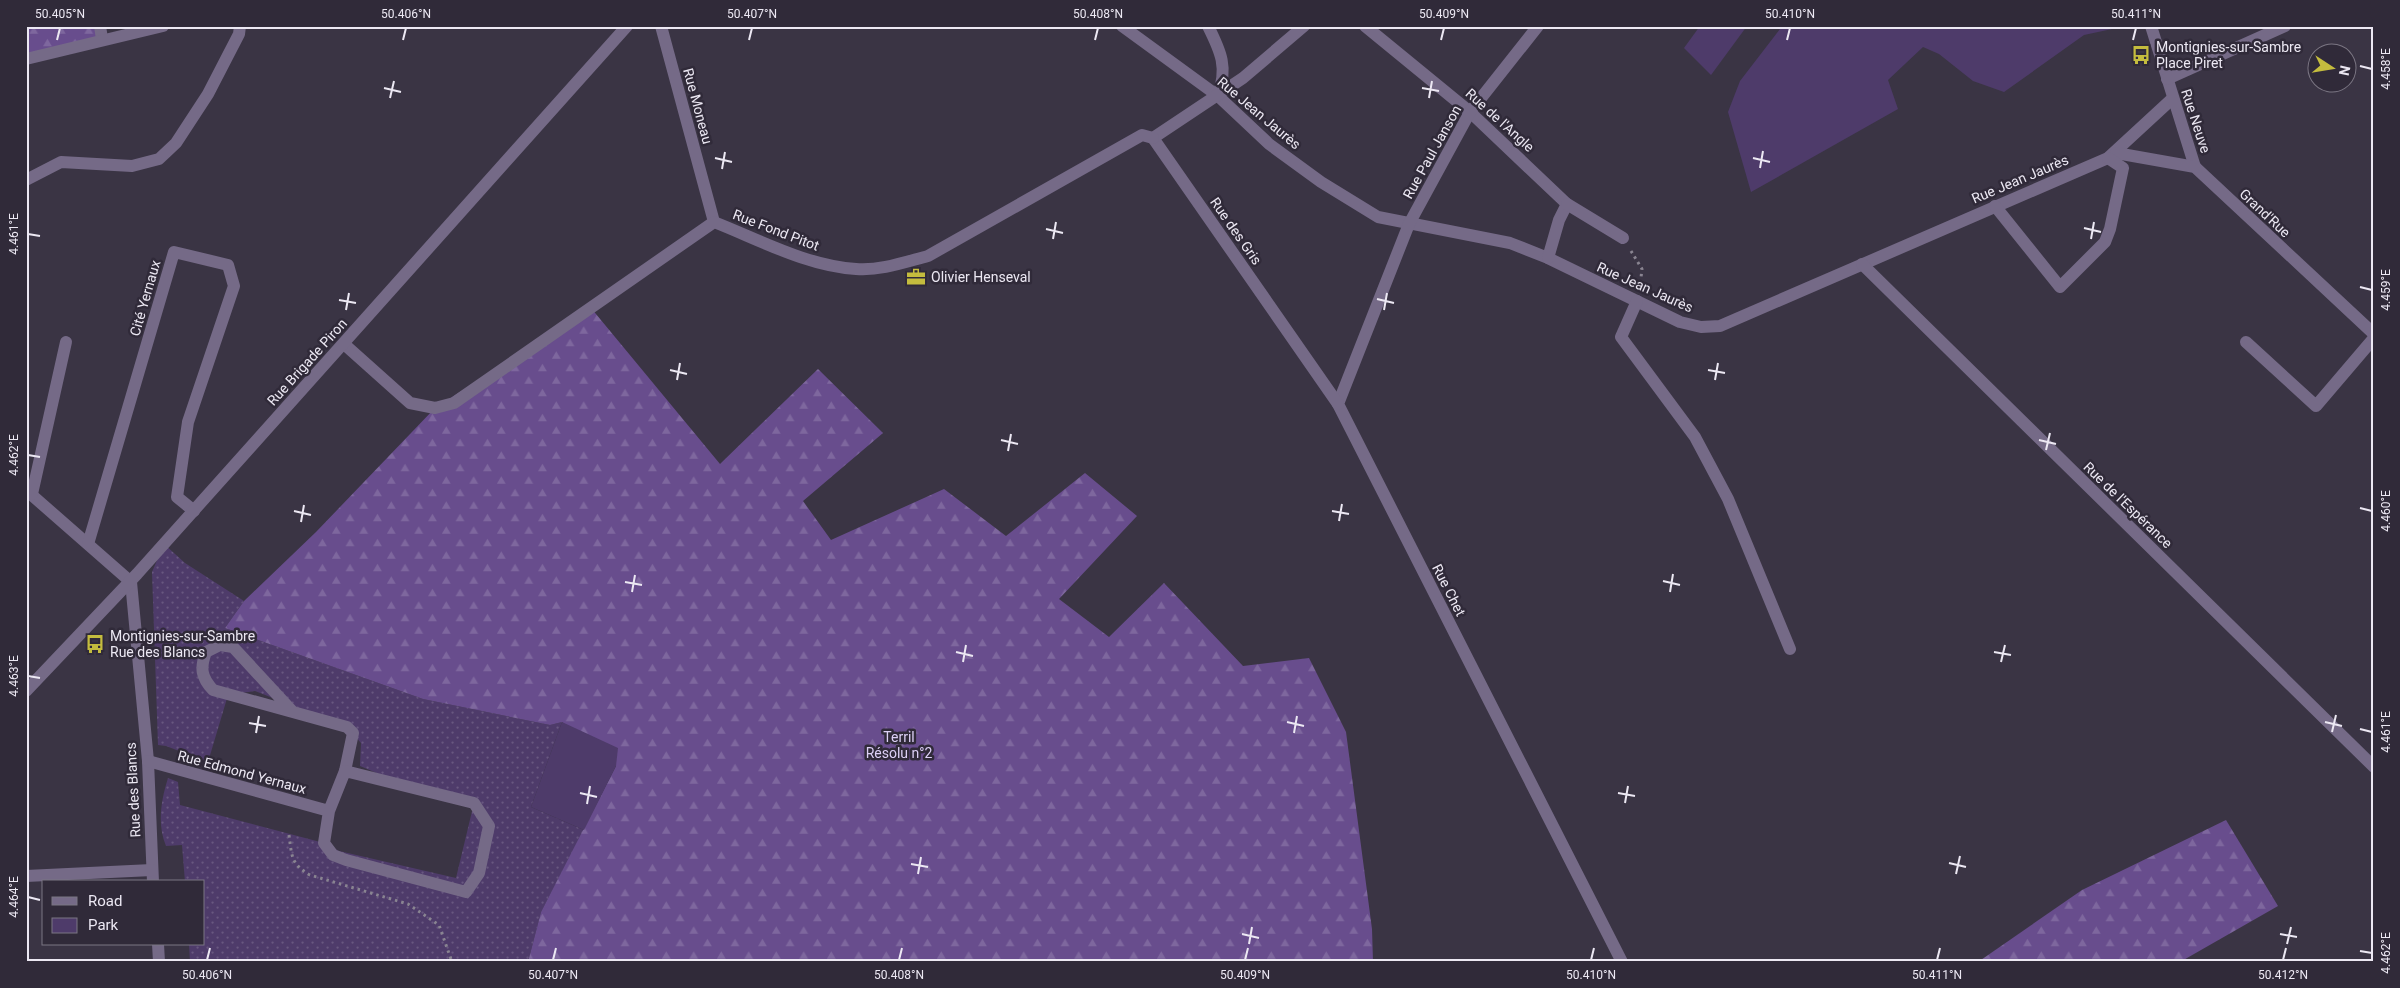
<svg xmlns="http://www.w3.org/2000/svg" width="2400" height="988" viewBox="0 0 2400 988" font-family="Roboto,sans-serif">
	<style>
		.grass { fill: url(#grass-dots) }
		.forest { fill: url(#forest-firs) }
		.park { fill: #4e3b6a }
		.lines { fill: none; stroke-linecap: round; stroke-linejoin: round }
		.path { stroke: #898491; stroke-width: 3; stroke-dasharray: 2.5 4; stroke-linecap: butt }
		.minor { stroke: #756a87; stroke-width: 12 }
		.ticks { fill: none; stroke: #ece8f3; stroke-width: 2 }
		.labels { text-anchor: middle; stroke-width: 5; stroke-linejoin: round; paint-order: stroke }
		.poi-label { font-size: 14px; fill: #ece8f3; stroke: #302a39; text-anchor: start }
		.street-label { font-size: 14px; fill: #ece8f3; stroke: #302a39 }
		.park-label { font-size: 14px; fill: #ddd0f6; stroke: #302a39 }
		.neatline { fill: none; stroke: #ece8f3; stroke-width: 2 }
		.ticks-label { font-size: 12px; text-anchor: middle; fill: #ece8f3 }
	</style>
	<defs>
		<pattern id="grass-dots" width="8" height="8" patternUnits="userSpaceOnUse" patternTransform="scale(1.25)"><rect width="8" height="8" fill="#4e3b6a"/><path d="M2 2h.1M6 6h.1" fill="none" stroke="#685780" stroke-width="1.8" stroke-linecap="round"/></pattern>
		<pattern id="forest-firs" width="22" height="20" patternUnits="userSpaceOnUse" patternTransform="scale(1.25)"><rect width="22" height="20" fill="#684d8d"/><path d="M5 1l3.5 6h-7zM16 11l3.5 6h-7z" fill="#7e679e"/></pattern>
	</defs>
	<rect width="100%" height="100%" fill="#3a3444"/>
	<path class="grass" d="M 164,544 L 185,563 L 244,601 L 225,628 L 423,699 L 550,725 L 562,722 L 531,807 L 584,830 L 541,912 L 528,962 L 190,962 L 189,944 L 204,944 L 204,882 L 185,882 L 182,845 L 166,846 C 157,825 161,800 168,778 L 178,782 L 180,805 L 324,843 L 339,851 L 456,878 L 474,803 L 410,787 L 360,766 L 361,743 L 347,727 L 255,691 L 228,695 L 208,762 L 166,746 L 158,745 L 152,572 Z"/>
	<g class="forest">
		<polygon points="26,26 100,26 102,39 26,59"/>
		<polygon points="591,308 720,464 818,369 883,433 803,501 831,540 944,489 1006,536 1085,473 1137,516 1059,599 1109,637 1164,583 1243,666 1309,658 1346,732 1372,929 1373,962 528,962 541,912 616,766 562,722 550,725 423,699 225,628 244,601 316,532 435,408"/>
		<polygon points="2226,820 2278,906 2180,962 1978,962 2082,890"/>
	</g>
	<g class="park">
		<polygon points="1700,26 1747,26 1711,75 1684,48"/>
		<polygon points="1779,26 2126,26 2084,35 2004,92 1973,81 1939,54 1923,47 1888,80 1898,109 1751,192 1728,112 1740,81 1780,29"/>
		<polygon points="562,722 618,748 616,766 584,830 531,807"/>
	</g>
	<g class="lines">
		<g class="path">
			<polyline points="1631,251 1642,269 1640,286"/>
			<path d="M 289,835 C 292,857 291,864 310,875 L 408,904 L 439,925 L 452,962"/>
		</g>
		<g class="minor">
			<polyline points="100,26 102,39"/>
			<polyline points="661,26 714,222"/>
			<polyline points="1122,26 1218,96 1269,144 1321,182 1378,217 1510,243 1548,258 1680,322 1701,327 1720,326 2108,158 2172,99"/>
			<path d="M 1208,26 C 1221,52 1228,67 1218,96"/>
			<polyline points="1365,26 1470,112 1567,204 1559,220 1548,258"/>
			<polyline points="1538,26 1470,112 1409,224 1338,404 1622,962"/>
			<polyline points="2151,26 2195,167"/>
			<polyline points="26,59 163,26"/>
			<polyline points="2167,79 2285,26"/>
			<polyline points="1153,138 1338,404"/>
			<polyline points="1153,138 1243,78 1304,26"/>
			<polyline points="2116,153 2195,167 2374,334"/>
			<polyline points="26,180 61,162 132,166 159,159 176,143 208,94 239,34 240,26"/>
			<polyline points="1567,204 1623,238"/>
			<polyline points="1995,206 2060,287 2105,242 2110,229 2123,168 2108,158"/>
			<polyline points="1862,264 2374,767"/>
			<polyline points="1637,301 1621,337 1695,437 1728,499 1790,649"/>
			<polyline points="2246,342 2316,406 2374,338"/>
			<path d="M 344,344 L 410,403 L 435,408 L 454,403 L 714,222 C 760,240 807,266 856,269 C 880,271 905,262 928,256 L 1142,135 L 1153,138"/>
			<polyline points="26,490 131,582"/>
			<polyline points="32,494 66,342"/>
			<polyline points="88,544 174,252 228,265 234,286 188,422 177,497 194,511"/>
			<polyline points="131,582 148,761 153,882"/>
			<polyline points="26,691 137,574 627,26"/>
			<path d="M 293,712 L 233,647 L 220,645 L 206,652 C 200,668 201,677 213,690 L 347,727 L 353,733 L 345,771"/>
			<polyline points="148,761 329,811 324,843 333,855 346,860 466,892 479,873 489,826 474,803 345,771 329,811"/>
			<polyline points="26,876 152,870"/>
			<polyline points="158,944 159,962"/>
		</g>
	</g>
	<path class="ticks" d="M 57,40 L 60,28M 403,40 L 406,28M 749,40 L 752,28M 1095,40 L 1098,28M 1441,40 L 1444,28M 1787,40 L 1790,28M 2133,40 L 2136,28M 2360,66 L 2372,69M 384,88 L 401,92M 1422,88 L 1439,91M 390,98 L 394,81M 1429,98 L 1432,81M 715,158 L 732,162M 1753,158 L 1770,162M 1760,168 L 1763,151M 722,169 L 725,152M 2084,228 L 2101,232M 1046,229 L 1063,233M 28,234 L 40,236M 1053,239 L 1056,222M 2091,239 L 2094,222M 2360,287 L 2372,290M 1377,299 L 1394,303M 339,300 L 356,303M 346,310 L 349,293M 1384,310 L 1387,293M 670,370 L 687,374M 1708,370 L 1725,373M 677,380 L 680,363M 1715,380 L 1718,363M 1001,440 L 1018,444M 2039,440 L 2056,444M 2046,450 L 2050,433M 1008,451 L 1011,434M 28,455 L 40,457M 2360,508 L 2372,511M 294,511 L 311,515M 1332,511 L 1349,514M 1339,521 L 1342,504M 301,522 L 304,505M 1663,581 L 1680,585M 625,582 L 642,585M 632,592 L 635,575M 1670,592 L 1673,574M 956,652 L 973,656M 1994,652 L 2011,655M 963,662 L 966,645M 2001,662 L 2005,645M 28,676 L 40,678M 1287,722 L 1304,726M 2325,722 L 2342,726M 249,723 L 266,726M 2360,729 L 2372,732M 2332,732 L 2336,715M 256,733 L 259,716M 1294,733 L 1297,716M 580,793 L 597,797M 1618,793 L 1635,796M 1625,803 L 1628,786M 587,804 L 590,786M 1949,863 L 1966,867M 911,864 L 928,867M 918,874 L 921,857M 1956,874 L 1960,856M 28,897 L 40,900M 1242,934 L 1259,938M 2280,934 L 2297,937M 1249,944 L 1252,927M 2287,944 L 2291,927M 2360,951 L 2372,953M 207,960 L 210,948M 553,960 L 556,948M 899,960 L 902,948M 1245,960 L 1248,948M 1591,960 L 1594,948M 1937,960 L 1940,948M 2283,960 L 2286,948"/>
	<defs>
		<g id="bus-bare" transform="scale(1.5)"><path d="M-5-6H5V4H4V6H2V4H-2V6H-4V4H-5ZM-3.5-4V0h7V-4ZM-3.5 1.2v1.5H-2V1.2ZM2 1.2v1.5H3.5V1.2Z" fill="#c4bc3e" stroke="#302a39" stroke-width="2.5" paint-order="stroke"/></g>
		<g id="office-bare" transform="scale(1.5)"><path d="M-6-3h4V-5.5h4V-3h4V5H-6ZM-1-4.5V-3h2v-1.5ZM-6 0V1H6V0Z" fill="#c4bc3e" stroke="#302a39" stroke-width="2.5" paint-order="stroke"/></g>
	</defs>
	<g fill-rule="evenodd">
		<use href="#bus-bare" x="2141" y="55"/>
		<use href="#office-bare" x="916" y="277"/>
		<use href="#bus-bare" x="95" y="644"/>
	</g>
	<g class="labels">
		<g class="poi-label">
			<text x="2156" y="52">Montignies-sur-Sambre<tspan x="2156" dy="16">Place Piret</tspan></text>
			<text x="931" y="282">Olivier Henseval</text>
			<text x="110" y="641">Montignies-sur-Sambre<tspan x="110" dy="16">Rue des Blancs</tspan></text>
		</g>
		<g class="street-label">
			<text transform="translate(698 106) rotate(75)" y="5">Rue Moneau</text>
			<text transform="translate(1259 113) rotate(40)" y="5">Rue Jean Jaurès</text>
			<text transform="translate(1500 120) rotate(42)" y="5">Rue de l'Angle</text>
			<text transform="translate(2196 121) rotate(72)" y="5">Rue Neuve</text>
			<text transform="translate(1432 152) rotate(-61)" y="5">Rue Paul Janson</text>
			<text transform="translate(2020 179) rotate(-23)" y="5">Rue Jean Jaurès</text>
			<text transform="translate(2265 213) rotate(43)" y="5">Grand'Rue</text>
			<text transform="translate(776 230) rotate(21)" y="5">Rue Fond Pitot</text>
			<text transform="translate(1236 231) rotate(55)" y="5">Rue des Gris</text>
			<text transform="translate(1645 287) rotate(24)" y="5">Rue Jean Jaurès</text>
			<text transform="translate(145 298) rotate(-74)" y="5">Cité Yernaux</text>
			<text transform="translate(307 362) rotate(-48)" y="5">Rue Brigade Piron</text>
			<text transform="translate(2128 505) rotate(44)" y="5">Rue de l'Espérance</text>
			<text transform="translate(1449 590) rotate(63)" y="5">Rue Chet</text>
			<text transform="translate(242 772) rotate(15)" y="5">Rue Edmond Yernaux</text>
			<text transform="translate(133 790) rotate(-93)" y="5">Rue des Blancs</text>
		</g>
		<g class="park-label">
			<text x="899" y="742">Terril<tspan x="899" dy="16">Résolu n°2</tspan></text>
		</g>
	</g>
	<rect width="2400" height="988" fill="none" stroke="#302a39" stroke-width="55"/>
	<rect x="42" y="880" width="162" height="65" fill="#302a39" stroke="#7b7683"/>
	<rect x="52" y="897" width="25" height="8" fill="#756a87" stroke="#7b7683"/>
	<text x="88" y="906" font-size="15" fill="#ece8f3">Road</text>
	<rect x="52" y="918" width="25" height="15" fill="#4e3b6a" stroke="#7b7683"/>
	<text x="88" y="930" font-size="15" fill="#ece8f3">Park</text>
	<g transform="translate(2332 68) rotate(102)"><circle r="24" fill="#302a39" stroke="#7b7683"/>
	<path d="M0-4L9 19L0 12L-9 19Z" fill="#c4bc3e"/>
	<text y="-8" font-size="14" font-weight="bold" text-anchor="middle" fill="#ece8f3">N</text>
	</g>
	<rect x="28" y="28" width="2344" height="932" class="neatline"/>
	<g class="ticks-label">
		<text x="60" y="18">50.405°N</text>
		<text x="406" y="18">50.406°N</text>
		<text x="752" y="18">50.407°N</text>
		<text x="1098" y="18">50.408°N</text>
		<text x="1444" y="18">50.409°N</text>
		<text x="1790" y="18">50.410°N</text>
		<text x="2136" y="18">50.411°N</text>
		<text transform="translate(2386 69) rotate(-90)" y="4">4.458°E</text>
		<text transform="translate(14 234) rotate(-90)" y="4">4.461°E</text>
		<text transform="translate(2386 290) rotate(-90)" y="4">4.459°E</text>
		<text transform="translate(14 455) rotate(-90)" y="4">4.462°E</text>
		<text transform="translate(2386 511) rotate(-90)" y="4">4.460°E</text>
		<text transform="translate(14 676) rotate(-90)" y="4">4.463°E</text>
		<text transform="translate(2386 732) rotate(-90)" y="4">4.461°E</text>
		<text transform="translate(14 897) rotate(-90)" y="4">4.464°E</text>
		<text transform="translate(2386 953) rotate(-90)" y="4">4.462°E</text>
		<text x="207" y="979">50.406°N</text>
		<text x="553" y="979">50.407°N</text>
		<text x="899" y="979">50.408°N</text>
		<text x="1245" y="979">50.409°N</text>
		<text x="1591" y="979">50.410°N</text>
		<text x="1937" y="979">50.411°N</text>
		<text x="2283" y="979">50.412°N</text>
	</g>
</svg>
